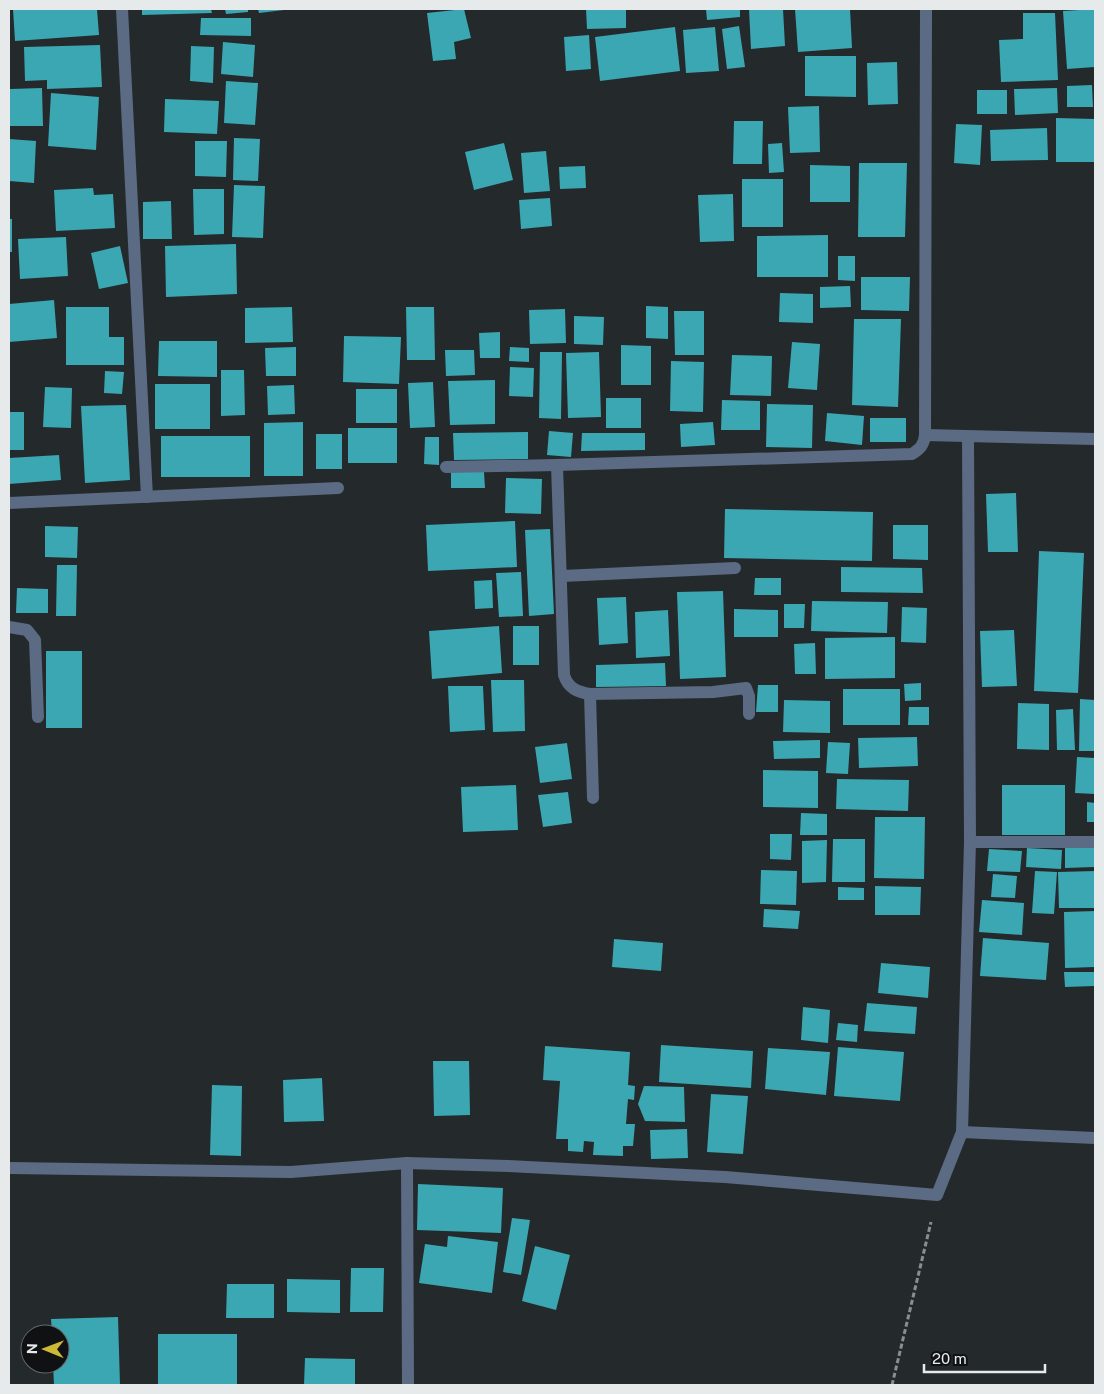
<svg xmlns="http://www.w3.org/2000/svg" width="1104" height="1394" viewBox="0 0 1104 1394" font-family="'Public Sans',sans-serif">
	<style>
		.building { fill: #3ba7b3 }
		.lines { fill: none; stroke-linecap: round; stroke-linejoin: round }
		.path { stroke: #898e90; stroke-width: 3; stroke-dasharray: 5 2.5; stroke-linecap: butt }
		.minor { stroke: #5a6b83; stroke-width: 12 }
	</style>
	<rect width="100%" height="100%" fill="#24292c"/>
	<g class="building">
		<polygon points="13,9 97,9 99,35 15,41"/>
		<polygon points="142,9 211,9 212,13 142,15"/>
		<polygon points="225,9 248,9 248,12 226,14"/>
		<polygon points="258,9 284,9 284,10 259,13"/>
		<polygon points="464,9 471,38 454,42 456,59 433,61 427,13"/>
		<polygon points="586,9 626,9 626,28 587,29"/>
		<polygon points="706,9 740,9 740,17 707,20"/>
		<polygon points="749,9 783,9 785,46 751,49"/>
		<polygon points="795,9 850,9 852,48 798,52"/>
		<polygon points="1095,9 1095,67 1067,69 1063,11"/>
		<polygon points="1023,13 1055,13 1058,80 1001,82 999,40 1023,39"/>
		<polygon points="201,18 251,18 251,36 200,35"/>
		<polygon points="739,26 745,67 727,69 722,29"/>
		<polygon points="675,27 680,71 600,81 595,37"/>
		<polygon points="715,27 719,71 686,73 683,30"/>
		<polygon points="589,35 591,69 566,71 564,37"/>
		<polygon points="223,42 255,45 253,77 221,74"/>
		<polygon points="100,45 102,87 47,89 47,80 25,81 24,47"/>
		<polygon points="191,46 214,47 213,83 190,81"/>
		<polygon points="805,56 856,56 856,97 805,96"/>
		<polygon points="897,62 898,104 868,105 867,63"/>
		<polygon points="226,81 258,83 255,125 224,123"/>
		<polygon points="1092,85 1093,107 1067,107 1067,86"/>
		<polygon points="42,88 43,126 10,126 10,89"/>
		<polygon points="1057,88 1058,113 1015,115 1014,89"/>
		<rect x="977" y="90" width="30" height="24"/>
		<polygon points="51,93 99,97 96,150 48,146"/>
		<polygon points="165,99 219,101 217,134 164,132"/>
		<polygon points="819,106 820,152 790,153 788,107"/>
		<polygon points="1056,118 1095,119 1095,162 1056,162"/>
		<polygon points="734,121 763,121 762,164 733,164"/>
		<polygon points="956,124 982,125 980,165 954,163"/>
		<polygon points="1047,128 1048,160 991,161 990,130"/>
		<polygon points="234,138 260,139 258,181 233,180"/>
		<polygon points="9,139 36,141 34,183 9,181"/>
		<polygon points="195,141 227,141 226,177 195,176"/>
		<polygon points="504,143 513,180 474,190 465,152"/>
		<polygon points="782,143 784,172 769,173 768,144"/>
		<polygon points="546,151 550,191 524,193 521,153"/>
		<polygon points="859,163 907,163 905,237 858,237"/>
		<polygon points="810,165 850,166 850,202 810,202"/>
		<polygon points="585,166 586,188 560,189 559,167"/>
		<rect x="742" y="179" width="41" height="48"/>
		<polygon points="234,185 265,186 263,238 232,237"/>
		<polygon points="93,188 94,195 113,194 115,228 56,231 54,190"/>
		<polygon points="193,189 224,189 224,234 194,235"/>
		<polygon points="733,194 734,241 700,242 698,195"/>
		<polygon points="550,198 552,226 521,229 519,200"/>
		<polygon points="171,201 172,239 143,239 143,202"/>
		<rect x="9" y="219" width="3" height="33"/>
		<polygon points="828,235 828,277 757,277 757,236"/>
		<polygon points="66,237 68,276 20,279 18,239"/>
		<polygon points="236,244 237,294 166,297 165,246"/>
		<polygon points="120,246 128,283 99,289 91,253"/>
		<polygon points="838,256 855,256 855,281 838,280"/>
		<polygon points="861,277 910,277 909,311 861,310"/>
		<polygon points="850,286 851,307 820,308 820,287"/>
		<polygon points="780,293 813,294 813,323 779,322"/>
		<polygon points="54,300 57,338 9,342 9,304"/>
		<polygon points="646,306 668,307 668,339 646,338"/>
		<polygon points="66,307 109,307 109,337 124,337 124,365 66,365"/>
		<polygon points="292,307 293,342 245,343 245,308"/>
		<polygon points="406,307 434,307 435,360 407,360"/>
		<polygon points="565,309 566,343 530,344 529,310"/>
		<polygon points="674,311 704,311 704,355 675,355"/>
		<polygon points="574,316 604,317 603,345 574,344"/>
		<polygon points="854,319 901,319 898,407 852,405"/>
		<polygon points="500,332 500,358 480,358 479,333"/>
		<polygon points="344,336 401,337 399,384 343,382"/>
		<polygon points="159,341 217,341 217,377 158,376"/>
		<polygon points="792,342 820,344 817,390 788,388"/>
		<polygon points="621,345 651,346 651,385 621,385"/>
		<polygon points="296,347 296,376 266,376 265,348"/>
		<polygon points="510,347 529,348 529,362 509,361"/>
		<polygon points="445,350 474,350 475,375 446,376"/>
		<polygon points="540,352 562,352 561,419 539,418"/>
		<polygon points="599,352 601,417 568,418 566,353"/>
		<polygon points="732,355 772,356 771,396 730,395"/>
		<polygon points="671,361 704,362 703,412 670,411"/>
		<polygon points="510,367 534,368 533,397 509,396"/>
		<polygon points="221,370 244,370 245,415 221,416"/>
		<polygon points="105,371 124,372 122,394 104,393"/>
		<polygon points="495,380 495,424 450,425 448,381"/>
		<polygon points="433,382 435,427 410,428 408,383"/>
		<rect x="155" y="384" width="55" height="45"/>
		<polygon points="294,385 295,414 268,415 267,386"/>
		<polygon points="45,387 72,388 71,428 43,427"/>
		<rect x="356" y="389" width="41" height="34"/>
		<rect x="606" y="398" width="35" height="30"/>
		<polygon points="722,400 760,401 760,430 721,430"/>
		<polygon points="767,404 813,405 812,448 766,447"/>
		<polygon points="126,405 130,480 85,483 81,406"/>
		<rect x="9" y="412" width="15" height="38"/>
		<polygon points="827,413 864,416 862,445 825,441"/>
		<rect x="870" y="418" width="36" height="24"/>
		<polygon points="303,422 303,476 264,476 264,423"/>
		<polygon points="713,422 715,445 681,447 680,424"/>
		<rect x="348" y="428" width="49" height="35"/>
		<polygon points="549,431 573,433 571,457 547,455"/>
		<polygon points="528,432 528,459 454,460 453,433"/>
		<polygon points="582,433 645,433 645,450 581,451"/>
		<rect x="316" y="434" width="26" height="35"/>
		<rect x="161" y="436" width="89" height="41"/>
		<polygon points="425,437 439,437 439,465 424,464"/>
		<polygon points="59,455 61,480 9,484 9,458"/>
		<polygon points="451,472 484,472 485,488 451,488"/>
		<polygon points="506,478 542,479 541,514 505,513"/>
		<polygon points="1016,493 1018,552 988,552 986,494"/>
		<polygon points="725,509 873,512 872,561 724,558"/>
		<polygon points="515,521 517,567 428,571 426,525"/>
		<polygon points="893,525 928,525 928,560 893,559"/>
		<polygon points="45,526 78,527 77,558 45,557"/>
		<polygon points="550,529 554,614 529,616 525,530"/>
		<polygon points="1039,551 1084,553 1078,693 1034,691"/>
		<polygon points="57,565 77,565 76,616 56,616"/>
		<polygon points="841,567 922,568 923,593 841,592"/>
		<polygon points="521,572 523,616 499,617 496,573"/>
		<polygon points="755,578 781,578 781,595 754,595"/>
		<polygon points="492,580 493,608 475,609 474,581"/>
		<polygon points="17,588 48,589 48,613 16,613"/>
		<polygon points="723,591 726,677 680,679 677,592"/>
		<polygon points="626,597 628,643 599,645 597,598"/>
		<polygon points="812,601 888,602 887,633 811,631"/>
		<polygon points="784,604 805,604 804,628 784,628"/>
		<polygon points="902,607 927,608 926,643 901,642"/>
		<polygon points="734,609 778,610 778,637 734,637"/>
		<polygon points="668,610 670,656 636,658 635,612"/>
		<polygon points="499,626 502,673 432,679 429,631"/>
		<rect x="513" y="626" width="26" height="39"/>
		<polygon points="1014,630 1017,686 982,687 980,631"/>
		<polygon points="895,637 895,678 825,679 825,638"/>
		<polygon points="815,643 816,674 795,674 794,644"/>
		<rect x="46" y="651" width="36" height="77"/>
		<polygon points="665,663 666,686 596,687 596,665"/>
		<polygon points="491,680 524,680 525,731 493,732"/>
		<polygon points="921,683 921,700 905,701 904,684"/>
		<polygon points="758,685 778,685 778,712 756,712"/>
		<polygon points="448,686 483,686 485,730 450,732"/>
		<rect x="843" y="689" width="57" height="36"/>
		<polygon points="1080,699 1095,700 1095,751 1079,751"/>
		<polygon points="784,700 830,701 830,733 783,732"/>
		<polygon points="1018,703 1049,704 1049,750 1017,749"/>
		<polygon points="909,707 929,707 929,725 908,725"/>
		<polygon points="1073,709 1075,750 1057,750 1056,710"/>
		<polygon points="917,737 918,766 859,768 858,738"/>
		<polygon points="820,740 820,758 774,759 773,741"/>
		<polygon points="828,742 850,743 848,774 826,773"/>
		<polygon points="567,743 572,779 540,783 535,747"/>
		<polygon points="1077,757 1095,758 1095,794 1075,793"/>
		<polygon points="763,770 818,771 818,808 763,807"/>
		<polygon points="837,779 909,780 908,811 836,809"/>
		<polygon points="516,785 518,830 463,832 461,787"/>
		<rect x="1002" y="785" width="63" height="50"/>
		<polygon points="568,792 572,823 543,827 538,795"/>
		<polygon points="1087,802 1095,803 1095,822 1087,822"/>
		<polygon points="801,813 827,814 827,835 800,835"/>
		<polygon points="875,817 925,817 924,879 874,878"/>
		<polygon points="770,834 792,834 791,860 770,859"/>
		<polygon points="833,839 865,839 865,882 832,882"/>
		<polygon points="827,840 826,882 802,883 802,841"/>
		<polygon points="1095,847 1095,867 1065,868 1065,848"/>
		<polygon points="1027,848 1062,850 1061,869 1026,867"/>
		<polygon points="989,849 1022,851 1020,872 987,871"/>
		<polygon points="761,870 797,871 796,905 760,904"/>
		<polygon points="1035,871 1057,872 1054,914 1032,913"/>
		<polygon points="1095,871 1095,908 1059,908 1058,872"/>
		<polygon points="993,874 1017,876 1015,898 991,897"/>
		<polygon points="875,886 921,887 920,915 875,915"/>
		<polygon points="838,887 864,888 864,900 838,900"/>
		<polygon points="982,900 1024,903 1022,935 979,932"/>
		<polygon points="764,909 800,911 798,929 763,927"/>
		<polygon points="1095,911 1095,967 1065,968 1064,912"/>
		<polygon points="983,938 1049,943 1046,980 980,976"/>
		<polygon points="614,939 663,943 661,971 612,967"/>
		<polygon points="881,963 930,967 928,998 878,993"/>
		<polygon points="1064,972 1095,972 1095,986 1065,987"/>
		<polygon points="867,1003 917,1007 915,1034 864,1031"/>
		<polygon points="803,1007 830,1010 828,1043 801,1040"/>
		<polygon points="838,1023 858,1025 857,1042 836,1040"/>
		<polygon points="661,1045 753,1051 751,1088 659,1082"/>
		<polygon points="545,1046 630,1052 628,1085 635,1086 634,1100 628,1099 626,1124 635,1124 633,1146 623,1146 623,1156 593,1155 594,1142 584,1141 583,1152 568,1151 568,1139 556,1139 560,1081 543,1080"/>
		<polygon points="838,1047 904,1052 900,1101 834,1096"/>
		<polygon points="768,1048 830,1052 826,1095 765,1089"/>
		<polygon points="433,1061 469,1061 470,1115 434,1116"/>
		<polygon points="322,1078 324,1121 284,1122 283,1080"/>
		<polygon points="212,1085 242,1086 241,1156 210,1155"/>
		<polygon points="644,1086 684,1087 685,1122 645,1121 638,1104"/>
		<polygon points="711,1094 748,1096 743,1154 707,1152"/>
		<polygon points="687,1129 688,1158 651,1159 650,1130"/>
		<polygon points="418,1184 503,1188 501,1233 417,1230"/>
		<polygon points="512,1218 530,1220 521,1275 503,1272"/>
		<polygon points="448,1236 498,1242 492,1293 419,1283 425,1244 447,1247"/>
		<polygon points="535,1246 570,1255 556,1310 522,1301"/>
		<polygon points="351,1268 384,1268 383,1312 350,1312"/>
		<polygon points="287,1279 340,1280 340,1313 287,1312"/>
		<polygon points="227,1284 274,1284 274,1318 226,1318"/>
		<polygon points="118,1317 120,1385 54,1385 53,1364 60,1364 60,1334 52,1334 51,1319"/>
		<rect x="158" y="1334" width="79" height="51"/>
		<polygon points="305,1358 355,1359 355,1385 304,1385"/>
	</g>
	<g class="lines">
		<polyline class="path" points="892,1385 931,1222"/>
		<g class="minor">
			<polyline points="122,9 147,497"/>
			<polyline points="925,435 1095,439"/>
			<path d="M 557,465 L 564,675 C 568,688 577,692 590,694 L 713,692 L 746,688 L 749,696 L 749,714"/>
			<path d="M 446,467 L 557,465 L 912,454 C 920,449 924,445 925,435 L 926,9"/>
			<polyline points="9,503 338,488"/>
			<polyline points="562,576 735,568"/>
			<polyline points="9,627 27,630 35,640 38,717"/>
			<polyline points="590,694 593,798"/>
			<polyline points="970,842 1095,842"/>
			<polyline points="962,1132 1095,1138"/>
			<polyline points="407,1163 408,1385"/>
			<polyline points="9,1168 291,1172 407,1163 508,1166 725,1177 937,1195 962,1132 970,842 968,437"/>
		</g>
	</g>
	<rect width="1104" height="1394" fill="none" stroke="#e6eaeb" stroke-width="20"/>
	<g transform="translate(45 1349) rotate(271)"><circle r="24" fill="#0f1113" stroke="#656869"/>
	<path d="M0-4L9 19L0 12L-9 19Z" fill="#ccb938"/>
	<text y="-8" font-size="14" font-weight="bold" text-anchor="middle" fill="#e6eaeb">N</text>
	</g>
	<path d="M924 1364v8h121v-8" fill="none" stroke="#e6eaeb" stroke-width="2.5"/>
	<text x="932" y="1364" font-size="15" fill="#e6eaeb" stroke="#0f1113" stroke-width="4" paint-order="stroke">20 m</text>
</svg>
